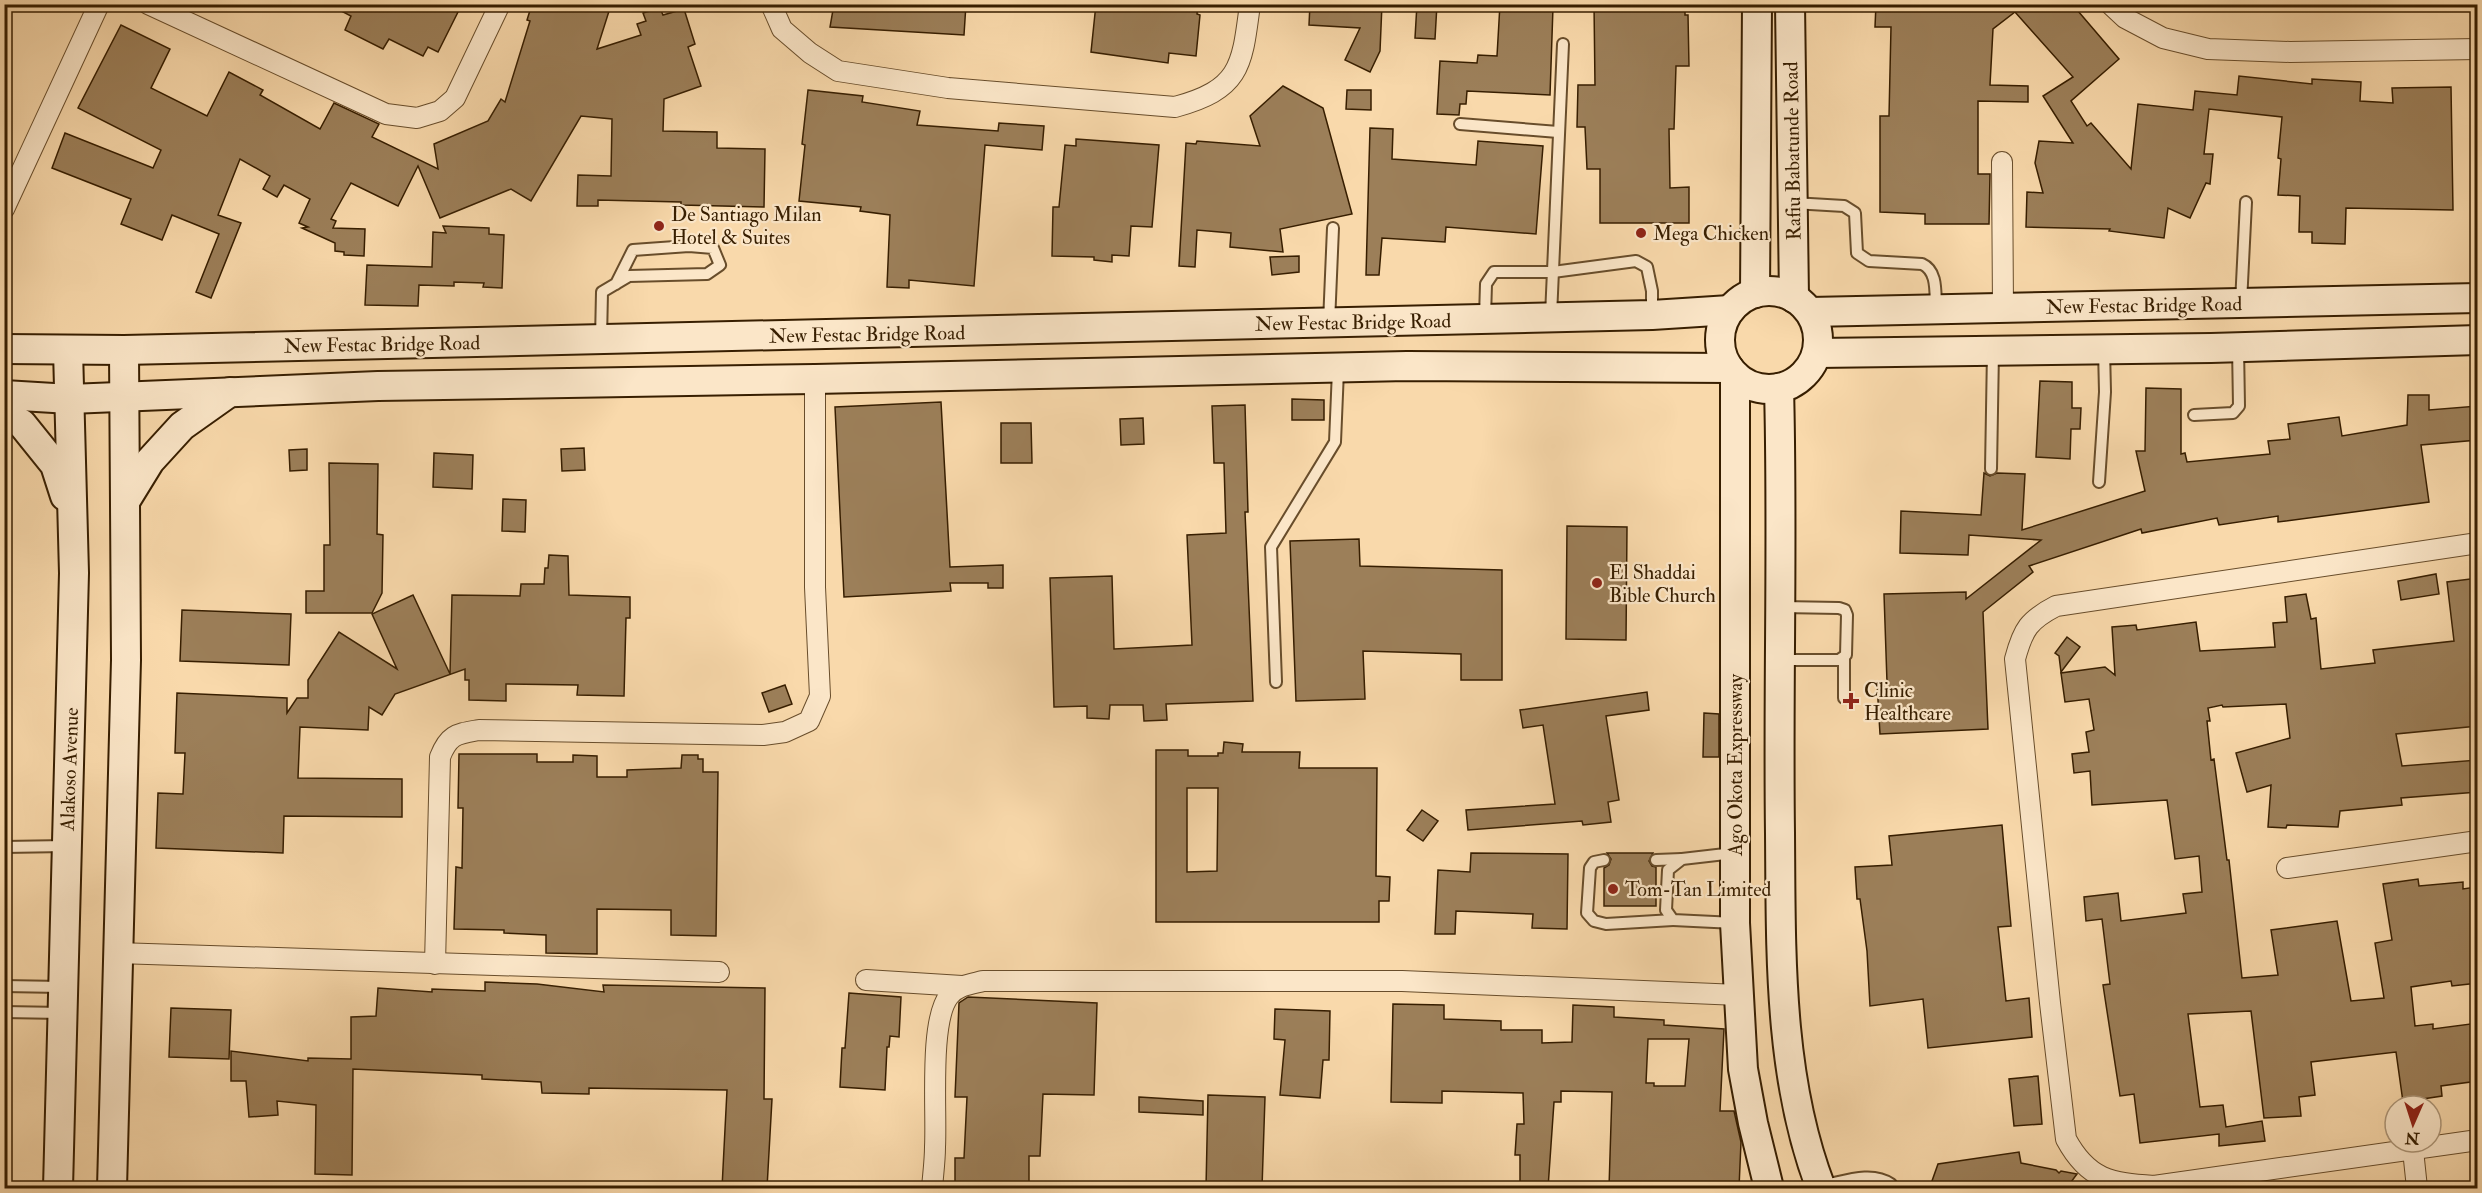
<svg xmlns="http://www.w3.org/2000/svg" width="2482" height="1193" viewBox="0 0 2482 1193" font-family="'IM FELL Double Pica',serif">
	<style>
		.building { fill: #9c7f59; stroke: #371e00; stroke-width: 1.5; fill-rule: evenodd }
		.lines { fill: none; stroke-linecap: round; stroke-linejoin: round }
		.lane-casing { stroke: #684d2b; stroke-width: 14 }
		.street-casing { stroke: #684d2b; stroke-width: 22 }
		.secondary-casing { stroke: #371e00; stroke-width: 32 }
		.lane { stroke: #fbe6c8; stroke-width: 10 }
		.street { stroke: #fbe6c8; stroke-width: 20 }
		.secondary { stroke: #fbe6c8; stroke-width: 28 }
		.poi-dot { fill: #8f2418; stroke: #fbe6c8; stroke-width: 2 }
		.labels { text-anchor: middle; stroke-width: 4.5; stroke-linejoin: round; paint-order: stroke }
		.street-label { font-size: 20px; fill: #371e00; stroke: #fbe6c8 }
		.poi-label { font-size: 20px; fill: #371e00; stroke: #fbe6c8; text-anchor: start }
	</style>
	<rect width="100%" height="100%" fill="#f9d9ab"/>
	<filter id="stains"><feTurbulence type="fractalNoise" baseFrequency=".00333" numOctaves="4"/><feColorMatrix values="0 0 0 0 .2 0 0 0 0 .09 0 0 0 0 .02 0 0 0 .5 -.17"/></filter>
	<radialGradient id="worn" r=".72"><stop offset=".6" stop-color="#630" stop-opacity="0"/><stop offset="1" stop-color="#630" stop-opacity=".3"/></radialGradient>
	<g class="building">
		<polygon points="328,4 462,4 438,52 428,47 423,56 389,39 383,49 345,30 351,16"/>
		<polygon points="532,4 597,4 610,8 597,49 641,35 637,24 646,21 643,13 660,8 663,15 684,9 695,44 688,47 701,86 664,99 663,131 717,132 717,148 765,149 764,207 681,205 681,202 598,200 598,206 577,206 578,175 611,176 612,119 581,116 531,201 511,189 440,218 418,166 398,206 351,183 331,219 336,221 333,228 365,229 364,256 344,255 344,252 335,251 335,243 302,228 308,227 299,223 310,199 284,185 277,197 263,189 270,176 240,159 218,215 241,223 211,298 196,292 219,234 172,215 162,240 121,224 131,199 52,168 65,133 153,168 161,150 78,108 121,25 170,49 151,88 207,116 229,72 263,90 260,95 320,129 334,103 379,124 372,137 438,169 434,144 488,121 501,99 505,102 530,21 527,20"/>
		<polygon points="834,4 966,4 964,35 830,27"/>
		<polygon points="1096,4 1198,4 1197,14 1200,15 1196,56 1169,53 1168,63 1091,52"/>
		<polygon points="1310,4 1382,4 1380,51 1370,72 1345,60 1360,28 1309,25"/>
		<polygon points="1417,4 1437,4 1435,39 1415,38"/>
		<polygon points="1500,4 1553,7 1550,95 1467,91 1466,104 1460,104 1459,115 1437,114 1440,61 1477,63 1478,55 1497,56"/>
		<polygon points="1594,4 1685,4 1685,15 1688,15 1689,66 1676,66 1674,129 1669,129 1670,188 1689,187 1689,223 1600,223 1600,169 1587,169 1585,127 1577,127 1578,85 1595,85"/>
		<polygon points="1876,4 2072,4 2119,59 2071,101 2087,126 2091,123 2131,169 2138,104 2193,110 2195,91 2237,95 2239,76 2312,84 2312,79 2361,82 2360,101 2393,103 2392,88 2451,87 2453,210 2346,208 2345,244 2312,243 2312,232 2299,232 2300,196 2278,195 2281,159 2278,158 2282,117 2209,109 2204,154 2213,154 2210,184 2206,183 2190,218 2168,208 2164,238 2109,231 2110,229 2026,227 2027,192 2043,193 2035,163 2039,141 2073,143 2043,96 2073,77 2015,12 1993,29 1990,85 2028,86 2028,102 1978,101 1978,174 1990,174 1989,224 1925,224 1925,214 1880,212 1880,116 1889,116 1891,27 1875,27"/>
		<polygon points="1283,86 1323,108 1352,214 1280,229 1283,252 1230,247 1231,233 1197,230 1195,267 1179,266 1186,143 1196,144 1197,141 1260,146 1250,116"/>
		<polygon points="808,90 863,96 862,102 920,111 917,125 998,131 999,123 1044,126 1042,150 985,145 974,286 909,280 909,288 887,287 890,215 860,211 861,207 799,201 805,145 802,144"/>
		<polygon points="1347,90 1371,90 1371,110 1346,109"/>
		<polygon points="1370,128 1393,129 1392,159 1476,165 1478,141 1543,146 1536,234 1446,227 1445,242 1382,238 1379,275 1366,275"/>
		<polygon points="1076,139 1159,145 1152,227 1131,226 1129,256 1112,255 1112,262 1094,260 1094,257 1052,256 1053,207 1059,207 1065,145 1076,146"/>
		<polygon points="443,226 489,228 489,234 504,235 502,288 483,287 484,283 454,282 454,286 419,285 418,306 365,305 367,265 432,267 433,232 446,233"/>
		<polygon points="1299,256 1299,272 1272,275 1270,257"/>
		<polygon points="2040,381 2072,382 2072,408 2081,408 2080,429 2071,429 2070,459 2036,457"/>
		<polygon points="2146,388 2181,389 2181,454 2185,453 2187,462 2270,454 2268,441 2290,439 2288,424 2339,417 2342,436 2407,425 2408,395 2429,395 2429,410 2478,406 2478,440 2421,445 2429,502 2278,522 2278,516 2219,525 2217,518 2142,533 2141,529 2029,566 2033,572 1983,612 1988,729 1880,734 1877,683 1887,682 1884,594 1966,592 1966,599 2041,540 1969,535 1968,555 1900,553 1901,511 1981,515 1984,473 1990,476 1997,473 2025,474 2022,530 2145,491 2136,451 2145,451"/>
		<polygon points="1292,399 1324,400 1324,420 1292,420"/>
		<polygon points="941,402 950,567 1003,565 1003,588 988,588 988,583 950,583 951,591 844,597 835,407"/>
		<polygon points="1245,405 1248,512 1245,512 1253,701 1166,704 1167,720 1144,721 1143,705 1110,705 1109,719 1087,718 1087,706 1054,707 1050,578 1112,576 1114,649 1192,645 1187,535 1226,533 1224,463 1214,463 1212,406"/>
		<polygon points="1143,418 1144,444 1121,445 1120,419"/>
		<polygon points="1001,423 1031,423 1032,463 1001,463"/>
		<polygon points="584,448 585,470 562,471 561,449"/>
		<polygon points="307,449 307,470 290,471 289,450"/>
		<polygon points="434,453 473,455 472,489 433,487"/>
		<polygon points="329,463 378,464 377,534 383,535 382,593 372,613 306,613 306,591 324,591 324,545 330,545"/>
		<polygon points="503,499 526,500 525,532 502,531"/>
		<polygon points="1567,526 1627,527 1626,640 1566,639"/>
		<polygon points="1359,539 1360,566 1502,570 1502,680 1461,680 1461,654 1363,651 1365,699 1296,701 1290,541"/>
		<polygon points="549,555 568,556 569,595 630,597 630,618 626,618 624,696 577,695 578,685 506,684 506,701 469,700 469,680 465,680 465,669 395,694 382,715 369,707 368,730 300,727 298,778 402,779 402,817 284,816 283,853 156,848 158,793 183,794 185,753 175,753 177,693 287,698 287,713 297,698 308,698 308,680 339,632 397,669 372,614 413,595 450,674 452,595 520,596 521,584 544,584 545,568 548,568"/>
		<polygon points="2436,574 2439,594 2401,600 2398,581"/>
		<polygon points="2478,578 2478,726 2396,734 2402,766 2478,760 2478,792 2401,798 2402,805 2340,811 2338,827 2287,825 2286,828 2268,827 2271,785 2247,792 2236,753 2290,738 2286,704 2223,707 2222,705 2208,708 2210,721 2207,721 2211,760 2214,759 2227,860 2229,860 2242,978 2278,975 2271,930 2337,921 2351,1001 2384,998 2375,943 2392,940 2383,884 2418,879 2419,886 2463,882 2463,889 2476,887 2478,983 2452,986 2451,981 2411,987 2415,1026 2433,1024 2433,1029 2478,1023 2478,1081 2441,1086 2442,1096 2403,1102 2396,1052 2311,1062 2315,1095 2299,1097 2301,1116 2264,1118 2251,1011 2188,1014 2200,1107 2223,1105 2226,1127 2262,1121 2265,1141 2219,1146 2219,1134 2140,1143 2134,1094 2120,1096 2103,985 2110,984 2102,919 2086,921 2084,897 2118,893 2121,921 2186,913 2183,894 2202,892 2199,856 2175,859 2167,800 2092,805 2090,771 2074,773 2072,754 2089,752 2086,732 2094,730 2089,699 2065,702 2061,673 2105,667 2115,675 2112,627 2136,625 2137,630 2196,622 2200,651 2275,647 2273,623 2287,622 2285,597 2306,594 2311,619 2316,618 2321,669 2375,663 2373,650 2454,641 2447,582"/>
		<polygon points="182,610 291,614 289,665 180,661"/>
		<polygon points="2067,637 2080,647 2061,672 2059,656 2055,653"/>
		<polygon points="785,685 792,704 769,712 762,693"/>
		<polygon points="1647,692 1649,710 1606,716 1619,800 1608,802 1611,822 1583,825 1582,821 1468,830 1466,810 1555,804 1543,725 1523,728 1520,710"/>
		<polygon points="1704,713 1719,714 1719,757 1703,757"/>
		<path d="M 1224,742 L 1243,744 L 1242,752 L 1300,752 L 1299,768 L 1377,768 L 1376,876 L 1390,877 L 1389,901 L 1379,901 L 1379,922 L 1156,922 L 1156,750 L 1188,750 L 1188,756 L 1218,756 L 1218,753 L 1223,753 ZM 1187,788 L 1218,788 L 1217,871 L 1187,872 Z"/>
		<polygon points="459,754 537,754 537,762 573,762 573,755 597,756 597,777 627,777 627,770 681,768 682,755 698,755 698,759 703,759 703,772 718,772 716,936 671,935 671,910 597,909 597,954 546,953 546,935 504,933 504,930 454,929 456,867 462,868 463,808 458,808"/>
		<polygon points="1422,810 1438,821 1423,841 1407,830"/>
		<polygon points="2002,825 2011,926 1998,927 2006,1001 2029,998 2032,1037 1928,1048 1923,999 1870,1006 1867,951 1860,899 1857,899 1855,867 1892,865 1889,836"/>
		<polygon points="1471,853 1568,854 1567,929 1532,928 1533,914 1456,911 1455,934 1435,934 1438,870 1470,872"/>
		<polygon points="1607,853 1653,853 1649,861 1652,866 1656,867 1656,906 1604,906 1604,868 1609,865 1611,859"/>
		<polygon points="485,982 537,984 604,992 603,985 765,988 764,1099 772,1099 767,1188 722,1188 727,1090 589,1088 589,1094 542,1093 541,1082 482,1079 482,1075 353,1069 352,1175 315,1174 316,1105 277,1101 278,1115 249,1117 246,1081 231,1081 231,1051 308,1061 308,1058 351,1059 351,1017 376,1016 378,988 432,992 432,989 485,991"/>
		<polygon points="849,993 901,997 899,1037 890,1036 889,1047 887,1047 885,1090 840,1087 842,1048 845,1048"/>
		<polygon points="968,997 1097,1003 1094,1095 1043,1094 1040,1156 1029,1156 1029,1188 955,1188 955,1158 964,1158 967,1097 955,1097 959,1003"/>
		<path d="M 1393,1004 L 1444,1005 L 1444,1019 L 1501,1021 L 1501,1030 L 1542,1030 L 1542,1043 L 1572,1042 L 1573,1005 L 1614,1007 L 1614,1017 L 1664,1020 L 1664,1025 L 1724,1029 L 1720,1111 L 1734,1111 L 1741,1142 L 1739,1188 L 1609,1188 L 1612,1092 L 1561,1091 L 1561,1102 L 1554,1102 L 1548,1188 L 1520,1188 L 1520,1155 L 1515,1155 L 1517,1124 L 1524,1124 L 1523,1093 L 1442,1091 L 1442,1103 L 1391,1102 ZM 1648,1039 L 1689,1039 L 1685,1086 L 1654,1086 L 1654,1083 L 1646,1083 Z"/>
		<polygon points="171,1008 231,1010 229,1059 169,1057"/>
		<polygon points="1275,1009 1330,1011 1329,1060 1323,1060 1320,1098 1280,1095 1285,1040 1274,1039"/>
		<polygon points="2038,1076 2042,1124 2014,1126 2009,1079"/>
		<polygon points="1208,1095 1265,1097 1262,1188 1206,1188"/>
		<polygon points="1139,1097 1203,1101 1203,1115 1139,1112"/>
		<polygon points="2019,1152 2021,1163 2056,1170 2059,1173 2061,1171 2077,1174 2071,1182 2080,1188 1937,1188 1932,1181 1938,1164"/>
	</g>
	<g class="lines">
		<g class="lane-casing">
			<g id="lane">
				<polyline points="1460,124 1558,132"/>
				<path d="M 1793,203 L 1844,206 L 1855,213 L 1857,253 L 1869,261 L 1922,264 C 1938,271 1935,293 1936,308"/>
				<polyline points="2241,303 2246,202"/>
				<polyline points="1551,316 1563,44"/>
				<polyline points="1485,317 1486,284 1494,272 1553,272 1636,261 1647,267 1652,291 1652,315"/>
				<polyline points="1329,323 1333,228"/>
				<polyline points="601,339 602,292 629,276 707,274 720,265 713,248 689,246 633,250 616,284"/>
				<polyline points="2194,415 2233,413 2239,406 2238,347"/>
				<polyline points="1991,469 1993,351"/>
				<polyline points="2099,482 2105,392 2104,349"/>
				<polyline points="1781,660 1839,660 1846,655 1847,615 1845,610 1839,608 1782,607"/>
				<polyline points="1276,682 1271,547 1335,442 1338,370"/>
				<polyline points="1844,698 1844,659"/>
				<polyline points="4,847 66,846"/>
				<polyline points="1734,853 1682,859 1668,870 1666,910 1673,920 1735,923"/>
				<polyline points="1604,860 1594,862 1590,868 1587,913 1594,921 1606,924 1673,920"/>
				<polyline points="1656,860 1682,859"/>
				<polyline points="4,986 61,987"/>
				<polyline points="4,1012 62,1013"/>
				<path d="M 1821,1186 C 1843,1182 1871,1170 1891,1184 L 1892,1188"/>
			</g>
		</g>
		<g class="street-casing">
			<g id="street">
				<polyline points="148,4 386,114 417,118 440,111 455,98 500,4"/>
				<path d="M 771,4 L 782,29 L 810,53 L 838,71 L 948,88 L 1175,107 C 1241,89 1242,66 1250,4"/>
				<polyline points="2110,4 2125,18 2163,38 2208,49 2290,52 2478,49"/>
				<polyline points="2002,162 2003,308"/>
				<polyline points="4,209 99,4"/>
				<path d="M 2478,543 L 2056,606 C 2029,620 2023,629 2015,659 L 2050,1003 L 2066,1139 C 2088,1180 2111,1183 2154,1186 L 2478,1140"/>
				<polyline points="2287,868 2478,841"/>
				<polyline points="117,953 719,972"/>
				<path d="M 435,964 L 440,757 C 449,734 457,734 479,730 L 763,735 L 785,732 L 809,721 L 820,696 L 815,587 L 815,379"/>
				<polyline points="866,980 962,986"/>
				<polyline points="2413,1150 2417,1188"/>
				<path d="M 932,1188 C 933,1175 935,1161 935,1147 C 937,1112 929,1021 949,996 C 958,985 971,984 983,981 L 1402,981 L 1739,995"/>
			</g>
		</g>
		<g class="secondary-casing">
			<g id="secondary">
				<polyline points="1790,4 1794,298"/>
				<circle cx="1769" cy="340" r="49"/>
				<polyline points="1755,293 1757,4"/>
				<polyline points="1810,312 2478,298"/>
				<polyline points="4,349 124,350 1652,315 1730,310"/>
				<polyline points="1817,353 2211,348 2478,340"/>
				<polyline points="1735,375 1735,923 1743,1069 1753,1123 1769,1188"/>
				<path d="M 1779,388 C 1783,536 1778,685 1780,833 C 1781,951 1778,1077 1821,1188"/>
				<polyline points="4,395 70,399 378,386 815,379 1407,366 1729,368"/>
				<polyline points="4,413 22,424 55,465 65,496"/>
				<polyline points="126,500 150,461 182,426 230,392"/>
				<polyline points="58,1188 74,573 68,350"/>
				<polyline points="112,1188 126,660 124,350"/>
			</g>
		</g>
		<use href="#lane" class="lane"/>
		<use href="#street" class="street"/>
		<use href="#secondary" class="secondary"/>
	</g>
	<g class="poi-dot">
		<circle cx="659" cy="226" r="6"/>
		<circle cx="1641" cy="233" r="6"/>
		<circle cx="1597" cy="583" r="6"/>
		<path d="M1848 692h6v6h6v6h-6v6h-6v-6h-6v-6h6z"/>
		<circle cx="1613" cy="889" r="6"/>
	</g>
	<g class="labels">
		<g class="street-label">
			<text transform="translate(1792 151) rotate(-91)" y="7">Rafiu Babatunde Road</text>
			<text transform="translate(2144 305) rotate(-1)" y="7">New Festac Bridge Road</text>
			<text transform="translate(1353 322) rotate(-1)" y="7">New Festac Bridge Road</text>
			<text transform="translate(867 334) rotate(-1)" y="7">New Festac Bridge Road</text>
			<text transform="translate(382 344) rotate(-1)" y="7">New Festac Bridge Road</text>
			<text transform="translate(1735 765) rotate(-90)" y="7">Ago Okota Expressway</text>
			<text transform="translate(69 769) rotate(-88)" y="7">Alakoso Avenue</text>
		</g>
		<g class="poi-label">
			<text x="671" y="221">De Santiago Milan<tspan x="671" dy="23">Hotel &amp; Suites</tspan></text>
			<text x="1653" y="240">Mega Chicken</text>
			<text x="1609" y="579">El Shaddai<tspan x="1609" dy="23">Bible Church</tspan></text>
			<text x="1864" y="697">Clinic<tspan x="1864" dy="23">Healthcare</tspan></text>
			<text x="1625" y="896">Tom-Tan Limited</text>
		</g>
	</g>
	<rect width="2482" height="1193" fill="none" stroke="#f9d9ab" stroke-width="24"/>
	<rect x="6" y="6" width="2470" height="1181" fill="none" stroke="#371e00" stroke-width="3"/>
	<rect x="12" y="12" width="2458" height="1169" fill="none" stroke="#371e00" stroke-width="1.5"/>
	<g transform="translate(2413 1124) rotate(183)"><circle r="28" fill="#fbe6c8" stroke="#ad9678" stroke-width="1.5"/>
	<path d="M0-4.5L10 22L0 15L-10 22Z" fill="#8f2418"/>
	<text y="-9" font-size="16" font-weight="bold" text-anchor="middle" fill="#371e00">N</text>
	</g>
	<rect width="100%" height="100%" filter="url(#stains)"/>
	<rect width="100%" height="100%" fill="url(#worn)"/>
</svg>
